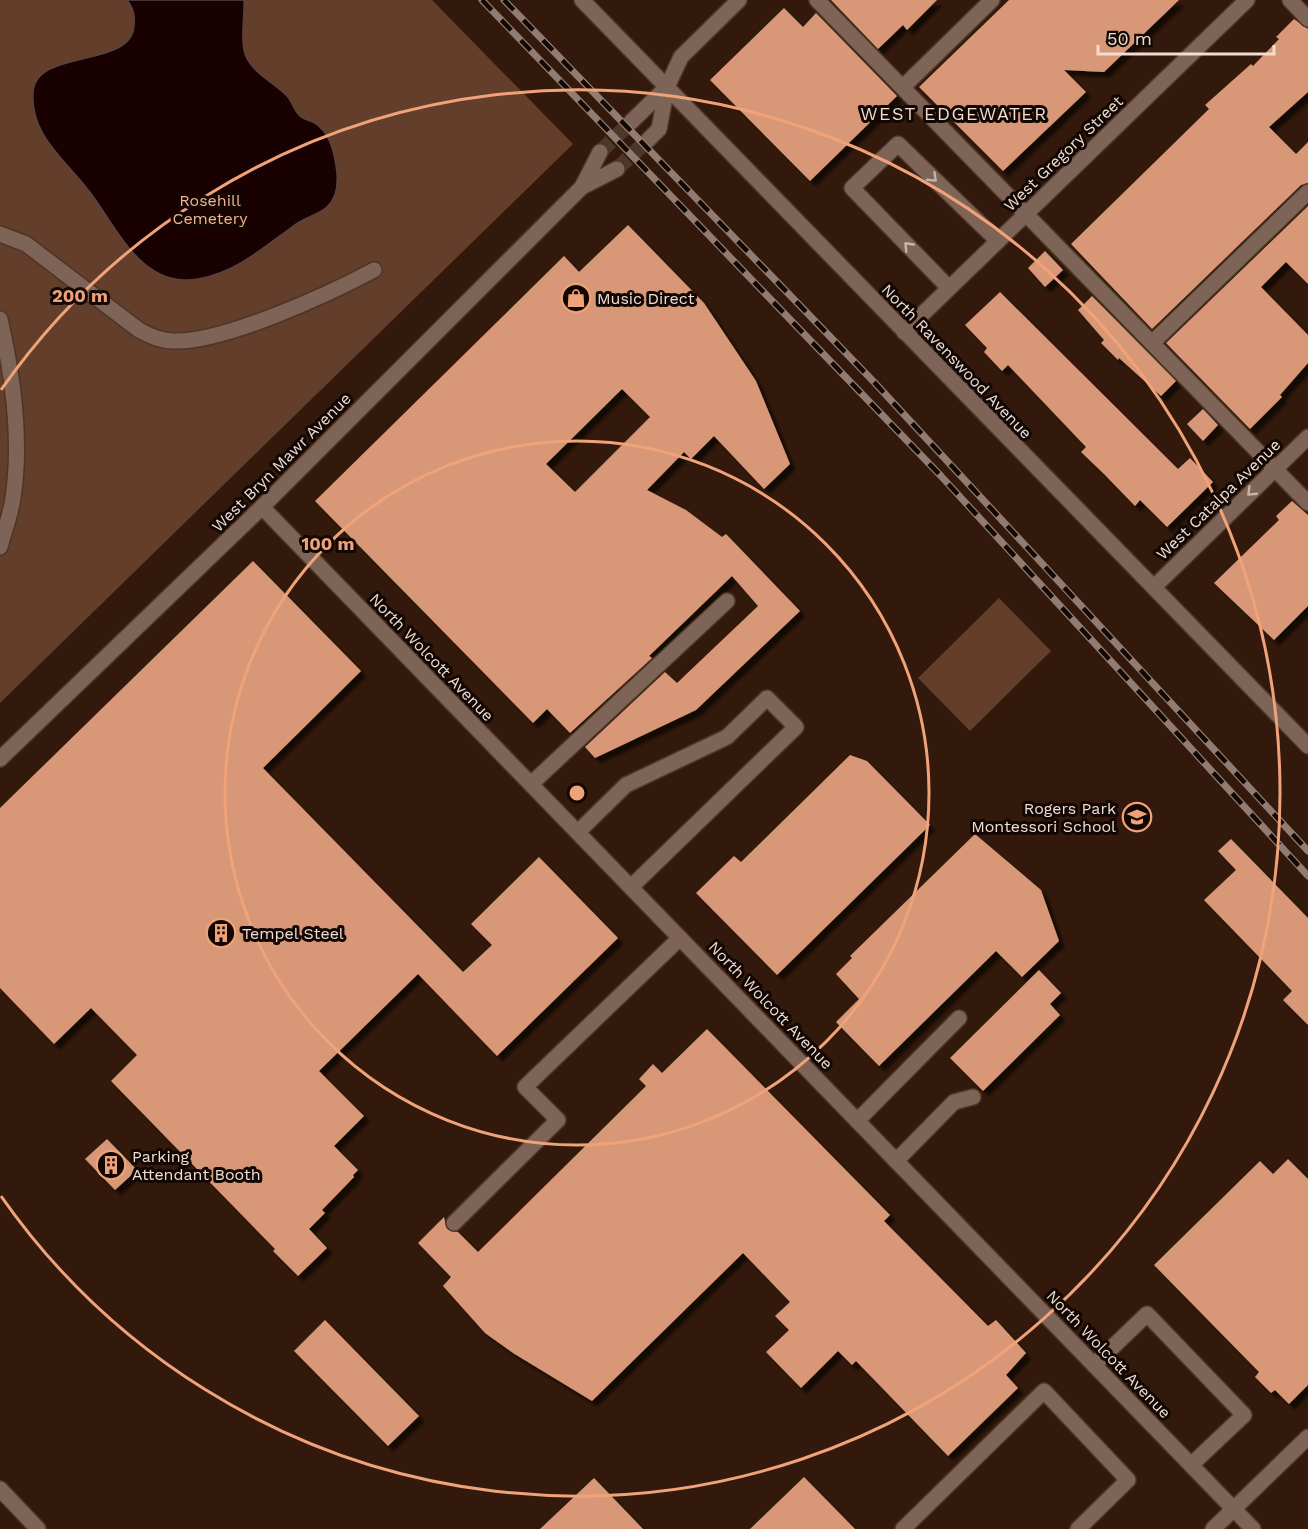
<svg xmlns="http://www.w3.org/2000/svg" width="1308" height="1529" viewBox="0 0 1308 1529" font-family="'Work Sans',sans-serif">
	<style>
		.green { fill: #623e2b }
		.water { fill: #180100; stroke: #594340; stroke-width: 1.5 }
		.building { fill: #d89877; fill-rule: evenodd; filter: url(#shadow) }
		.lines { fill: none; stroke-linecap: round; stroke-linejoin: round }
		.minor-tunnel { stroke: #4e3729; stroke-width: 15; stroke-dasharray: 15 8; stroke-linecap: butt }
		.minor-casing { stroke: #4d3527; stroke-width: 18 }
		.minor { stroke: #7e6456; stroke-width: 15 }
		.rail-casing { stroke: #927c71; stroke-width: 7 }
		.rail { stroke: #120703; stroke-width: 4.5; stroke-dasharray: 14; stroke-linecap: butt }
		.oneway { stroke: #c8b3a9 }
		.ring { fill: none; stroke: #f0a279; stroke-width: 3 }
		.labels { text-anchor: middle; stroke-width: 6; stroke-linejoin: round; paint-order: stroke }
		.street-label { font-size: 16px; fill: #f0ded5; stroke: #120703 }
		.park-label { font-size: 16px; fill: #f7b18c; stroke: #120703 }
		.poi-label { font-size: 16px; fill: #f0ded5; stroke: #120703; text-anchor: start }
		.neighbourhood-label { font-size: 18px; letter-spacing: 1.5px; fill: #f0ded5; stroke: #120703 }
		.centre { fill: #f0a279; stroke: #120703; stroke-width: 3 }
		.ring-label { font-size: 18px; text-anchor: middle; font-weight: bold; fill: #f0a279; stroke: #120703; stroke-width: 6; stroke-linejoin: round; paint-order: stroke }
	</style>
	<defs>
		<filter id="shadow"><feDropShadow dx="5.5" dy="5.5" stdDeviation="1.5" flood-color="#0009"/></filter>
	</defs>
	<rect width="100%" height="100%" fill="#32190b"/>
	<g class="green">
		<polygon points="0,0 432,0 573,144 0,703"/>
		<polygon points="999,598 1051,651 970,731 918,678"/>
	</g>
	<path class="water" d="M 127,0 L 244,0 C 245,17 240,38 245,54 C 252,73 273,82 286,95 C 293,102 294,112 301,117 C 305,120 309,120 313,122 C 331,131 335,156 337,173 C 338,185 336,199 327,207 C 319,214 305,218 296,224 C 264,247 237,272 198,279 C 141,289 117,227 89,191 C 66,160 30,136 33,92 C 36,48 133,69 134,25 C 135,16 133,7 127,0 Z"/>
	<g class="building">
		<polygon points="831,0 937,0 907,30 903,25 878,49"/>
		<polygon points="1009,0 1179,0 1104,72 1064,70 1086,92 1003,171 919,87"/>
		<polygon points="784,8 803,27 816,13 897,96 810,181 710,80"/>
		<polygon points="1294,19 1308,29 1308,92 1269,127 1296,154 1308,142 1308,183 1301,185 1152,329 1071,244 1209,109 1205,105 1251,64 1253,66 1279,39 1276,37"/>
		<polygon points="1308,206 1308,284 1286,262 1261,287 1308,335 1308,363 1280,395 1282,397 1250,429 1166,343"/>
		<path d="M 628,225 L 704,303 L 756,381 L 790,464 L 764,489 L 714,436 L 691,459 L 684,452 L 647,490 L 686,510 L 722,537 L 726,534 L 800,611 L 696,710 L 595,758 L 585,747 L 665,672 L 677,683 L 758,606 L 732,576 L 649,656 L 652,658 L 570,733 L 547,709 L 533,723 L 315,501 L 564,256 L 579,272 ZM 622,389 L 650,417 L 575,492 L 546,464 Z"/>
		<polygon points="1045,251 1063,270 1045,287 1028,268"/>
		<polygon points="1000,292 1178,469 1190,458 1213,482 1167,527 1140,500 1135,506 1104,474 1081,452 1086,447 1008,365 1002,371 984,352 987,348 965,325"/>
		<polygon points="1092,296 1176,381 1161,396 1119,358 1118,360 1101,343 1104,340 1078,310"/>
		<polygon points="1203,409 1218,425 1203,441 1187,424"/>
		<polygon points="1292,501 1308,515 1308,606 1274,640 1214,583 1279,520 1276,516"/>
		<polygon points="253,561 361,671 263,768 463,972 492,945 471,924 539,857 618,938 497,1056 418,974 319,1071 364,1116 334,1146 358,1170 353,1175 354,1177 322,1210 325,1213 309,1229 327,1248 298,1276 273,1251 275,1249 111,1081 137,1055 91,1008 54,1044 0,988 0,808"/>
		<polygon points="850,755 867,761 930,825 777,975 696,893 734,856 741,862"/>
		<polygon points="975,834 1041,890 1059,941 1022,977 996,951 879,1066 836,1022 859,999 836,974 852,958 850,956"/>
		<polygon points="1231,839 1308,918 1308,1025 1283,1000 1292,991 1204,900 1236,870 1218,851"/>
		<polygon points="1039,970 1061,993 1050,1004 1060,1015 983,1091 950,1058"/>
		<polygon points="707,1029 890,1215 884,1221 988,1326 996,1320 1026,1353 1006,1375 1018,1388 948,1456 856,1361 852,1365 838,1351 801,1388 766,1352 789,1330 775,1316 790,1302 743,1253 592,1401 513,1353 485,1333 443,1286 451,1277 418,1243 444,1217 447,1229 458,1232 478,1252 646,1086 639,1079 653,1064 662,1073"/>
		<polygon points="107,1139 137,1170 115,1190 85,1159"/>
		<polygon points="1288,1159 1308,1179 1308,1385 1289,1404 1275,1390 1271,1393 1255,1377 1259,1372 1154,1265 1260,1161 1273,1174"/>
		<polygon points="325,1320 419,1416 388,1446 294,1351"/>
		<polygon points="804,1477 855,1529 750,1529"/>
		<polygon points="594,1478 643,1529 540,1529"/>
	</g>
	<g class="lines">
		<g class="minor-tunnel">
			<polyline points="600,152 631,122"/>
			<polyline points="617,169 648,140"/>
		</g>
		<g class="minor-casing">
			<g id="minor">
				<polyline points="582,0 1308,746"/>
				<polyline points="817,0 1308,503"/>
				<polyline points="1290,0 1308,19"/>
				<polyline points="903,87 992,0"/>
				<polyline points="631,122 667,87"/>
				<polyline points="648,140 659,129 667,87 681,57 739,0"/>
				<polyline points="582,187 617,169"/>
				<path d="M 0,234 L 26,244 L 139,330 C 151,336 160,341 174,341 C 223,343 329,294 374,270"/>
				<polyline points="949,288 852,188 898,144 998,241"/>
				<path d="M 0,319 C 13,376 22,439 13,498 C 11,514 4,531 0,547"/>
				<polyline points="904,332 1247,0"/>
				<polyline points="1152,343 1308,192"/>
				<polyline points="262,507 1253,1529"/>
				<polyline points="1154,587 1308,437"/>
				<polyline points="0,759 262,507 582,187 600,152"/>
				<polyline points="531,784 727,601"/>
				<polyline points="578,832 626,785 727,737 767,698 796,727 631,887"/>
				<polyline points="857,1121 959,1018"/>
				<polyline points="896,1161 954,1102 973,1097"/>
				<polyline points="454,1223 558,1120 525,1087 680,938"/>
				<polyline points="1094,1365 1147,1314 1244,1415 1191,1465"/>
				<polyline points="0,1489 38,1529"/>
				<polyline points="903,1529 1044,1391 1128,1480 1078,1529"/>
				<polyline points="1213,1529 1308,1437"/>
			</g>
		</g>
		<use href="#minor" class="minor"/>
		<g class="rail-casing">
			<g id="rail">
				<polyline points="482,0 941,476 1308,876"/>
				<polyline points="504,0 874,382 1308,851"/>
			</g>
		</g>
		<use href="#rail" class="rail"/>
	</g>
	<defs><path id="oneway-chevron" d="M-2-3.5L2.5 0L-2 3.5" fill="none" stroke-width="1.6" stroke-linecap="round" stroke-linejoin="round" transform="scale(1.5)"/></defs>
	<g class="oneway">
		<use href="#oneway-chevron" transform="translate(933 178) rotate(44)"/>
		<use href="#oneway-chevron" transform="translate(908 246) rotate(-134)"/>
		<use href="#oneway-chevron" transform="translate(1251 492) rotate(136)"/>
	</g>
	<g class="ring">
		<circle cx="577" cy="793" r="352"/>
		<path d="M1 390A703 703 0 1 1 1 1196"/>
	</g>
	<defs>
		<g id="shop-ring" transform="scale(1.5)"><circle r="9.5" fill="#120703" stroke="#f0a279" stroke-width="1.5"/><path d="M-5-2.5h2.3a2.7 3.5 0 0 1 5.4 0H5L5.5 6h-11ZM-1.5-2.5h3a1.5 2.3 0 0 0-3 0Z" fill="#f0a279"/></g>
		<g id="school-ring" transform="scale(1.5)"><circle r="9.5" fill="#120703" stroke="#f0a279" stroke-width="1.5"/><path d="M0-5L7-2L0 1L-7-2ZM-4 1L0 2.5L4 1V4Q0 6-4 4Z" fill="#f0a279"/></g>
		<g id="building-ring" transform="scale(1.5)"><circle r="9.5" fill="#120703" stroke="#f0a279" stroke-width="1.5"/><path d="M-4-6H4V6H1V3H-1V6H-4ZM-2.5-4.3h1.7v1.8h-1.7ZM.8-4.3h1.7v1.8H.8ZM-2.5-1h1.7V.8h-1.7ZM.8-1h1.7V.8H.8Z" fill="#f0a279"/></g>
	</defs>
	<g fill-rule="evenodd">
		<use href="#shop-ring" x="576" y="298"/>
		<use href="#school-ring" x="1137" y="817"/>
		<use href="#building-ring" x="221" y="933"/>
		<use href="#building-ring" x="111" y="1165"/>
	</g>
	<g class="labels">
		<g class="street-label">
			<text transform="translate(1063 153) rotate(-44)" y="6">West Gregory Street</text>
			<text transform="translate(957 361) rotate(46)" y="6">North Ravenswood Avenue</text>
			<text transform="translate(281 462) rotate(-45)" y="6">West Bryn Mawr Avenue</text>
			<text transform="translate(1218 499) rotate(-44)" y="6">West Catalpa Avenue</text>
			<text transform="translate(432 657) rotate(46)" y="6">North Wolcott Avenue</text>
			<text transform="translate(771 1005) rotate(46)" y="6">North Wolcott Avenue</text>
			<text transform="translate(1109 1354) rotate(46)" y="6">North Wolcott Avenue</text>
		</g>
		<g class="park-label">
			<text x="210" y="206">Rosehill<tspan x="210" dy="18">Cemetery</tspan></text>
		</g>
		<g class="poi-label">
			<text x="597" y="304">Music Direct</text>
			<text x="1116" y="814" text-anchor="end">Rogers Park<tspan x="1116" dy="18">Montessori School</tspan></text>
			<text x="242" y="939">Tempel Steel</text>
			<text x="132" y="1162">Parking<tspan x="132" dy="18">Attendant Booth</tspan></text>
		</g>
		<g class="neighbourhood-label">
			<text x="954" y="120">WEST EDGEWATER</text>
		</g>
	</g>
	<circle cx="577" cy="793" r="9" class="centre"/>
	<g class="ring-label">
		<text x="80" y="302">200 m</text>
		<text x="328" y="550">100 m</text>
	</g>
	<path d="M1098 45v9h176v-9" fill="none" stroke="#f0ded5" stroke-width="3"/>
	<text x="1107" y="45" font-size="18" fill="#f0ded5" stroke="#120703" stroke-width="4.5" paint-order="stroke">50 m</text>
</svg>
